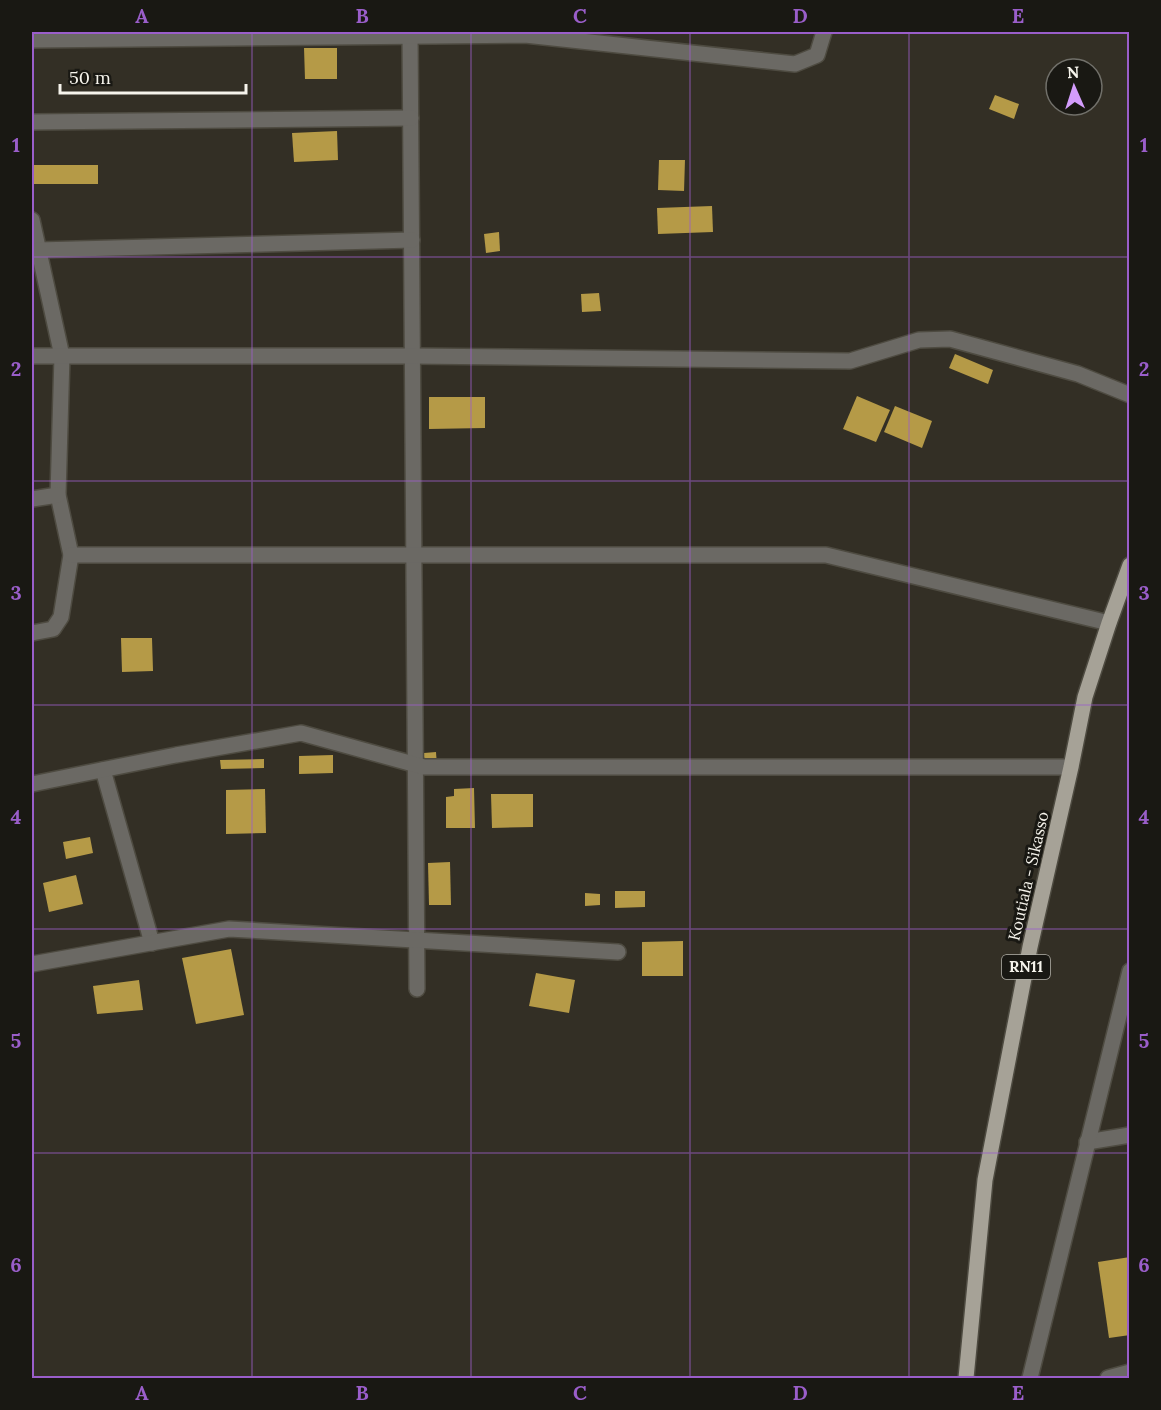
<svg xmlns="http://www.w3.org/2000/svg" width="1161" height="1410" viewBox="0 0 1161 1410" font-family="Lora,serif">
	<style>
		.building { fill: #b59a47 }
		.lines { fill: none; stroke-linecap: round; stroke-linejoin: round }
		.street-casing { stroke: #4e4b41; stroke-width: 18 }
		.primary-casing { stroke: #4e4b41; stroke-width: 18 }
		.street { stroke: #6b6964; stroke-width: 15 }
		.primary { stroke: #a6a297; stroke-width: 15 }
		.grid { fill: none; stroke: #9a5eca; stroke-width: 1.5; stroke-opacity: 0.55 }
		.labels { text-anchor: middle; stroke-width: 6; stroke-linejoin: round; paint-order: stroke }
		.shield { fill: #191813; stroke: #b4b2ab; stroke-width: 1.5 }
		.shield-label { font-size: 15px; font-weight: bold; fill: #f6f4ec }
		.street-label { font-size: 16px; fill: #f6f4ec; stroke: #191813 }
		.neatline { fill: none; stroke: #9a5eca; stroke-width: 2 }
		.grid-label { font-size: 20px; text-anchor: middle; font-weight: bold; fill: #9a5eca }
	</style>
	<rect width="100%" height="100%" fill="#332f25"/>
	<g class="building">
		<polygon points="304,48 337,48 337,79 305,79"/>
		<polygon points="995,95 1019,104 1014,119 989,109"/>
		<polygon points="337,131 338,160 294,162 292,133"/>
		<polygon points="659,160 685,160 684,191 658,190"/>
		<rect x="32" y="165" width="66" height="19"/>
		<polygon points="712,206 713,232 658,234 657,208"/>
		<polygon points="499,232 500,251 486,253 484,234"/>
		<polygon points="599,293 601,311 582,312 581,294"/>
		<polygon points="955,354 993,370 988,384 949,368"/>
		<polygon points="857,396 890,410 876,442 843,429"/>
		<polygon points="429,397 485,397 485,428 429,429"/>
		<polygon points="895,406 932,421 922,448 884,432"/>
		<polygon points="121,638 152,638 153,671 122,672"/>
		<polygon points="436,752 437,766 424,767 424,753"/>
		<polygon points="333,755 333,773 299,774 299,756"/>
		<polygon points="264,759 264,768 221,769 220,760"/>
		<polygon points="474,788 475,828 446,828 446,797 454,796 454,789"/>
		<polygon points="265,789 266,833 226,834 226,790"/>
		<polygon points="491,794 533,794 533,827 492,828"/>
		<polygon points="90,837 93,853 66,859 63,842"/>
		<polygon points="450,862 451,905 429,905 428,863"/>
		<polygon points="76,875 83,904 49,912 43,883"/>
		<polygon points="615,891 645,891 645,907 615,908"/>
		<polygon points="585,893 600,894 600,905 585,906"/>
		<polygon points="683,941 683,976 642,976 642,942"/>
		<polygon points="231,949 244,1015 196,1024 182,958"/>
		<polygon points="536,973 575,980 569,1013 529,1006"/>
		<polygon points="139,980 143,1010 97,1014 93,986"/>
		<polygon points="1130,1257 1130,1335 1109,1338 1098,1262"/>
	</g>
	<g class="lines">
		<g class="street-casing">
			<g id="street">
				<polyline points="410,32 417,989"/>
				<polyline points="32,40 525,35 795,64 817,55 824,32"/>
				<polyline points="32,122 411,118"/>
				<polyline points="32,220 62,356 58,495 71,555 61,617 53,629 32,633"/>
				<polyline points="38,250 412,240"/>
				<polyline points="32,356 413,356 850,361 919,340 950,339 1078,374 1130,395"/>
				<polyline points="32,499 58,495"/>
				<polyline points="71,555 826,555 1109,623"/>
				<polyline points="103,770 152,943"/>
				<polyline points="32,784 176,755 301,733 424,767 1071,767"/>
				<polyline points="32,964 229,929 618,952"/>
				<polyline points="1087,1142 1130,1135"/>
				<polyline points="1030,1378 1130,971"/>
				<polyline points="1108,1378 1130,1372"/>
			</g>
		</g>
		<g class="primary-casing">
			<polyline id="primary" points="966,1378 985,1180 1030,947 1071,767 1085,697 1109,623 1130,565"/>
		</g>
		<use href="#street" class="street"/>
		<use href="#primary" class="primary"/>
	</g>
	<path class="grid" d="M 252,32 L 252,1378M 471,32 L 471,1378M 690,32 L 690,1378M 909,32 L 909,1378M 32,257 L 1130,257M 32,481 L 1130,481M 32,705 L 1130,705M 32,929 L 1130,929M 32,1153 L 1130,1153"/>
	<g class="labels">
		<rect class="shield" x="1002" y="955" width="48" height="24" rx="4.5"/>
		<g class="shield-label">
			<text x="1026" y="972">RN11</text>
		</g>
		<g class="street-label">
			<text transform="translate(1028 876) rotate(-77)" y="6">Koutiala - Sikasso</text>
		</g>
	</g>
	<rect width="1161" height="1410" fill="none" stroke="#191813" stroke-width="66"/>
	<g transform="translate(1074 87) rotate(357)"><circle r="28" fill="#191813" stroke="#71706a" stroke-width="1.5"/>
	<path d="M0-4.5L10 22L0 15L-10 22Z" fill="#d39cfc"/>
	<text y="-9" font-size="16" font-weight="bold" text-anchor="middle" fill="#f6f4ec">N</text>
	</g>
	<path d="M60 84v9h186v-9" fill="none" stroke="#f6f4ec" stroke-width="3"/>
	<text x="69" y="84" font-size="18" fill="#f6f4ec" stroke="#191813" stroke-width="4.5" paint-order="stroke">50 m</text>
	<rect x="33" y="33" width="1095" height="1344" class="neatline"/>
	<g class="grid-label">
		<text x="142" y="23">A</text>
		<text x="362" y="23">B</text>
		<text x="580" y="23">C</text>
		<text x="800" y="23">D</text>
		<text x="1018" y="23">E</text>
		<text x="16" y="152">1</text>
		<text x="1144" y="152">1</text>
		<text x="16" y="376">2</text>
		<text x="1144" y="376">2</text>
		<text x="16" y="600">3</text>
		<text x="1144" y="600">3</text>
		<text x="16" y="824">4</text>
		<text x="1144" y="824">4</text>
		<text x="16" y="1048">5</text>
		<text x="1144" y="1048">5</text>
		<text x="16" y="1272">6</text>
		<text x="1144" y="1272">6</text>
		<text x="142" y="1400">A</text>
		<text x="362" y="1400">B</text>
		<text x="580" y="1400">C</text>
		<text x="800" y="1400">D</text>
		<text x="1018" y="1400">E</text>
	</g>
</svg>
